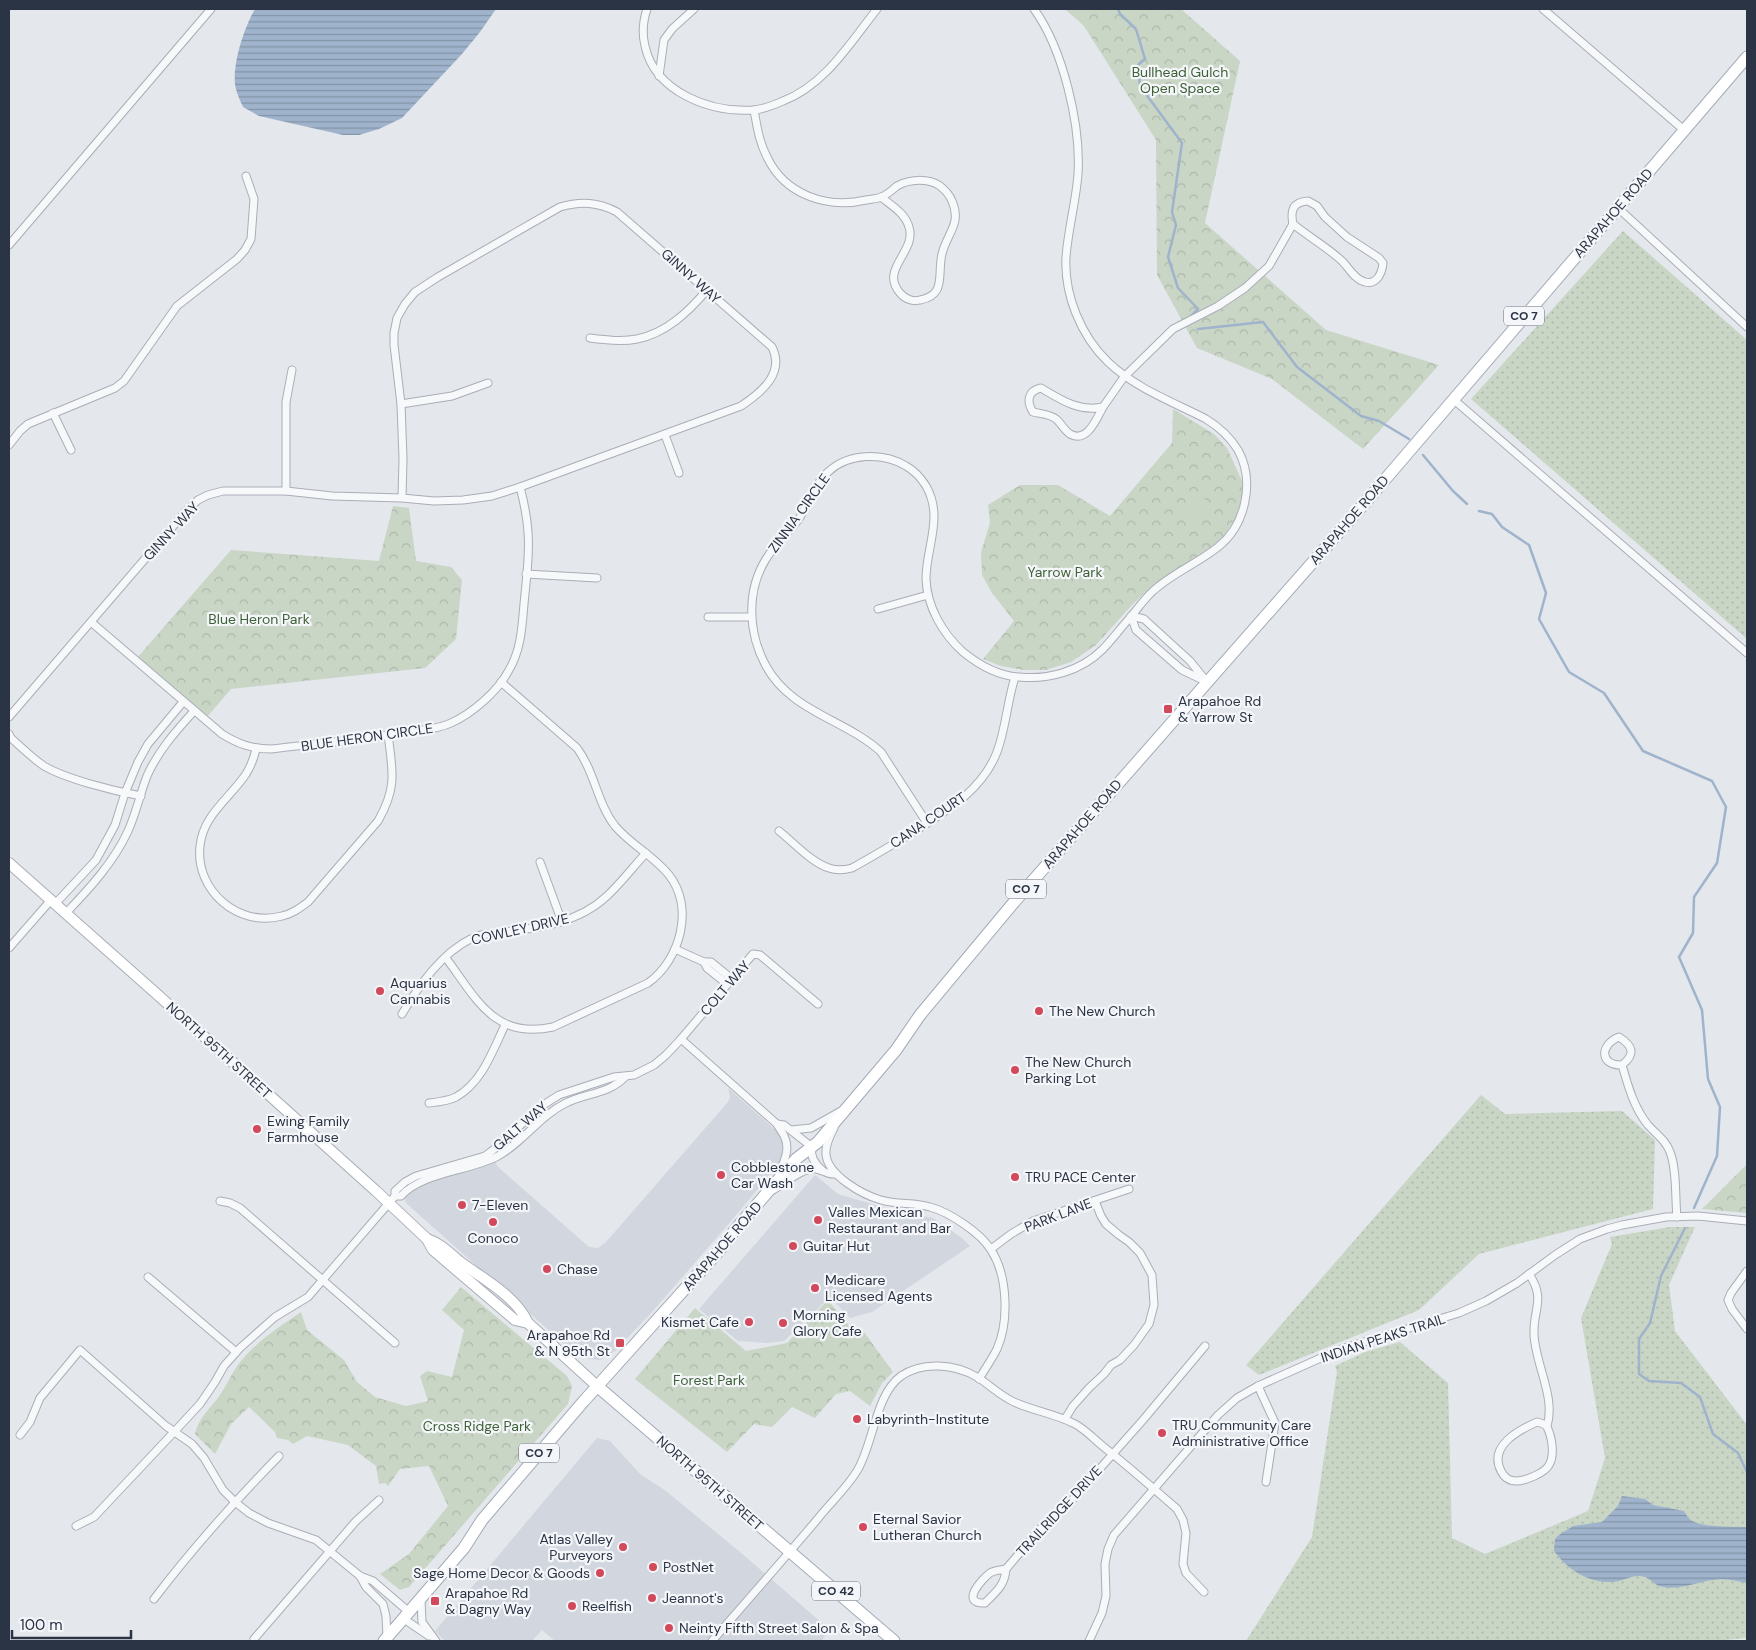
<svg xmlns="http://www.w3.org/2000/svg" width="1756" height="1650" viewBox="0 0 1756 1650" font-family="'DM Sans',sans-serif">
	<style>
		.built { fill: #d2d6de }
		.grass { fill: url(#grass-dots) }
		.park { fill: url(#park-crowns) }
		.pitch { fill: #c9d6c5 }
		.water { fill: url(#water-rules) }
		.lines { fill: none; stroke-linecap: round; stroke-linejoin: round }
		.stream { stroke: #9fb4cc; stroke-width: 2.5 }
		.minor-casing { stroke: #a9aeb7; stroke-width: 9 }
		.secondary-casing { stroke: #a9aeb7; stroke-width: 12 }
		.primary-casing { stroke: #a3abb8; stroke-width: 13 }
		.minor { stroke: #f7f8fa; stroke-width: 7 }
		.secondary { stroke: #fff; stroke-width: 10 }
		.primary { stroke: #fff; stroke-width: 11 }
		.poi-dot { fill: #d1495b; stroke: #f4f6f9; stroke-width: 2 }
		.labels { text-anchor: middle; stroke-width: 4.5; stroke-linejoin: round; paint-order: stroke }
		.shield { fill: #f4f6f9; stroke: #676e7b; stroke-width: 1 }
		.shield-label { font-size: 12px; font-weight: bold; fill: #2b3445 }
		.park-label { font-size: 14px; fill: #3f6138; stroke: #f4f6f9 }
		.street-label { font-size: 14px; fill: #2b3445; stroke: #f4f6f9 }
		.poi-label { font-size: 14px; fill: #2b3445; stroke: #f4f6f9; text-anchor: start }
	</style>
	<defs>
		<pattern id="grass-dots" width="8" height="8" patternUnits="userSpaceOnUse" patternTransform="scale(1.25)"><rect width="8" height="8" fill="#c9d6c5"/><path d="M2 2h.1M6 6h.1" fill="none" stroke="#adb8ab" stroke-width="1.8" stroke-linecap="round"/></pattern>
		<pattern id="park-crowns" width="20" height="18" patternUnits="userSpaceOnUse" patternTransform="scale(1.25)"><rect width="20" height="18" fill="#c9d6c5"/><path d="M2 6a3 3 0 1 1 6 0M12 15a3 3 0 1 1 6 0" fill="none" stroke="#adb8ab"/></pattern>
		<pattern id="water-rules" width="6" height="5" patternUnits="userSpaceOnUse" patternTransform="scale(1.25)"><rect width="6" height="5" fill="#9fb4cc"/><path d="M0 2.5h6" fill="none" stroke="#8293a7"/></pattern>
	</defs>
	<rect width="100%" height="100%" fill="#e4e7ec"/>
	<g class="built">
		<polygon points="728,1088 780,1134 784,1141 783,1156 778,1165 720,1234 651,1313 615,1351 600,1360 589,1359 579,1355 564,1344 406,1203 405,1199 406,1194 415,1186 495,1160 497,1166 589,1247 598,1248 606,1242 728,1102 730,1097"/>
		<polygon points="815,1175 838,1194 892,1210 933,1218 962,1238 970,1246 872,1312 850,1318 830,1297 784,1341 767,1343 738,1341 699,1309"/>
		<polygon points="597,1438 610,1441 640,1474 666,1491 746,1557 830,1630 821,1641 555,1641 542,1630 532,1641 445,1641 435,1631"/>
	</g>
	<g class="grass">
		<polygon points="1623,231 1747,340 1747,639 1471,399"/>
		<polygon points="1481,1095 1505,1114 1622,1111 1655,1140 1653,1209 1479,1254 1419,1310 1259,1375 1246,1365"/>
		<polygon points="1670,1227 1695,1227 1669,1285 1675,1331 1747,1425 1747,1638 1713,1641 1246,1641 1312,1537 1337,1372 1335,1366 1365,1352 1400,1342 1448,1383 1452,1538 1485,1554 1588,1511 1605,1458 1581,1318 1612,1244 1610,1237"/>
	</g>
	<g class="park">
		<polygon points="1065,9 1181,9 1240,61 1205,223 1326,330 1439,365 1363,449 1272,379 1197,348 1157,275 1156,140 1084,26"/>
		<polygon points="1173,409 1214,434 1227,448 1242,481 1242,497 1237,515 1226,533 1214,545 1154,584 1131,606 1096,645 1071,662 1046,670 1024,670 1001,666 983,659 1014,621 992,593 982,575 981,552 990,523 988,505 1020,485 1058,485 1110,516 1172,443"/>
		<polygon points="393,506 409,508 416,561 451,567 462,580 456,639 425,668 231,689 207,717 137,658 231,550 379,561"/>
		<polygon points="1747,1164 1747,1213 1702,1209"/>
		<path d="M 461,1287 L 567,1376 L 572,1386 L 568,1404 L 409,1587 L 400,1590 L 380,1574 L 409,1554 L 448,1506 L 429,1466 L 400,1469 L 388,1486 L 385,1483 L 379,1484 L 376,1466 L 348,1445 L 307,1436 L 293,1444 L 288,1440 L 277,1438 L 275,1432 L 249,1407 L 231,1424 L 215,1454 L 195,1434 C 198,1418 211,1408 220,1395 C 227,1385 231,1374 238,1365 C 255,1342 278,1328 301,1312 L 307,1330 L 344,1360 L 357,1382 L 375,1397 L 406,1406 L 428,1401 L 420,1376 L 427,1371 L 452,1377 L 464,1330 L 442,1310 Z"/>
		<polygon points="828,1300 857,1336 864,1332 893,1372 882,1383 870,1406 850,1391 836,1394 815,1418 792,1407 772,1427 754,1424 727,1452 635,1379 695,1308 746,1351 787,1343"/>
	</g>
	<polygon class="pitch" points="1200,495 1215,508 1200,524 1186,512"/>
	<g class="water">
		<path d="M 255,9 L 496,9 L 480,32 L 462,54 L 402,118 L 379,129 L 359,135 L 343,135 L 259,116 L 243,107 C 240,100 236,92 235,84 C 233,62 244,28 255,9 Z"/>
		<path d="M 1622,1496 L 1645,1499 L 1653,1505 L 1684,1511 C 1687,1516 1689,1520 1695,1522 C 1704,1527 1736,1527 1747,1527 L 1747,1583 C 1736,1581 1724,1578 1713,1580 C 1696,1582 1681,1590 1663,1587 C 1654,1586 1649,1575 1639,1576 C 1630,1576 1622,1581 1613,1582 C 1588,1583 1568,1570 1554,1551 L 1555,1539 L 1559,1535 L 1573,1526 L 1602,1522 L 1618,1506 Z"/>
	</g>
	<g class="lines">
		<g class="stream">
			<polyline points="1118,9 1120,14 1136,29 1145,59 1138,65 1140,86 1182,143 1172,212 1176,225 1168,257 1178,288 1198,309 1191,316"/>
			<polyline points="1198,329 1263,322 1297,367 1361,416 1379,421 1409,439"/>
			<polyline points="1423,455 1453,491 1467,504"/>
			<polyline points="1479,511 1492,514 1502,527 1529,545 1546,593 1539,619 1569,672 1604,693 1643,751 1712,781 1726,807 1717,863 1694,897 1693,933 1679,957 1702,1010 1708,1079 1720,1107 1717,1156 1694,1208"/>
			<polyline points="1685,1228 1661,1276 1650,1323 1639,1339 1639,1374 1649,1381 1681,1383 1700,1397 1713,1434 1738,1453 1747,1472"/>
		</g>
		<g class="minor-casing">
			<g id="minor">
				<path d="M 647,9 C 643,21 642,34 645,46 C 655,92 710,113 754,110 C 763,109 774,105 783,101 C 825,85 850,43 877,9"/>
				<polyline points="1543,9 1684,130"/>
				<polyline points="659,76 664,40 672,29 694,9"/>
				<path d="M 754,110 C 757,126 759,142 767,157 C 785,195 827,209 866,200 C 871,199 877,199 881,197 C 887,195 892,190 897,186 C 909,179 928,178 940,186 C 945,190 950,196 952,201 C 962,224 947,233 942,254 C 937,274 947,295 920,300 C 913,302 905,299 900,293 C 879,269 917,252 909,227 C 905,213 892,206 881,197"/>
				<path d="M 1308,201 L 1317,206 L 1325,217 L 1347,237 L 1379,258 L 1383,263 C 1382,273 1377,285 1365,282 C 1355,280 1349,268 1342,261 C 1327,247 1309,237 1293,224 C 1290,210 1293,202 1308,201 Z"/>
				<polyline points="1617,207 1747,327"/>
				<polyline points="9,245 211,9"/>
				<path d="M 590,338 C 606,340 622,342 637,339 C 667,333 689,311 707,290"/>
				<polyline points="1453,399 1747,653"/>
				<polyline points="401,404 452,396 488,383"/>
				<path d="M 1103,407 C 1097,418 1087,444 1070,434 C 1064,430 1061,423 1056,419 C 1050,414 1041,414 1033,412 C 1026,401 1028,391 1041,388 C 1061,400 1079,412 1103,407 L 1124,377 L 1173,329 L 1218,306 L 1245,288 L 1269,266 L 1293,224"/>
				<polyline points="53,413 71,450"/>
				<polyline points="665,435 679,473"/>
				<polyline points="9,445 20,431 28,424 115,388 124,381 177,306 237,259 245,250 251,239 254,199 246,176"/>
				<polyline points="286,491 286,402 292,370"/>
				<polyline points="526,574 597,578"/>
				<polyline points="878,609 928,595"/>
				<polygon points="1131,616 1144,619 1190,661 1207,682 1182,670 1136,630"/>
				<polyline points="708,617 751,617"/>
				<path d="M 91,622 L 222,734 C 238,744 252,749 271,749 C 315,744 359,740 403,733 C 419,730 436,730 451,723 C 473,713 498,691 509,670 C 521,650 522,627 524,604 C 526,581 530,556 528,532 C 527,517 524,502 520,487"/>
				<path d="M 9,717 L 187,510 L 198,500 L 208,495 L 223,491 L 286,491 L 332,496 L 402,498 L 434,501 L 463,500 L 492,496 L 520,487 L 741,406 C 762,392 785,373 772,347 L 617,212 C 598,202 581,201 560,207 L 438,277 L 415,292 L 405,304 L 397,318 L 394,333 L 394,345 L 401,404 L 403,458 L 402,498"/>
				<path d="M 9,734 L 11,738 C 21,747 32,758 44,766 C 66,779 114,791 141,796"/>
				<path d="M 256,749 C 254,758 251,766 246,774 C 230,798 203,815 200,846 C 195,890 238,928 282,916 C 292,914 300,908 308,902 L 378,821 C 397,788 393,772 388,735"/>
				<path d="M 927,823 L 881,752 C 845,719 791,712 766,666 C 748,633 746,591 766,559 C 775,544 788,533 798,520 C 809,505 814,484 828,472 C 848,453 883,452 906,466 C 915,471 921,478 926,486 C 944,517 926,547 926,579 C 927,607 943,634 963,652 C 979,665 999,676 1019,677 C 1048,680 1081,671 1102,650 C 1111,641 1119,630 1128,620 C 1136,611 1144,599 1153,591 C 1173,573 1198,563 1218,547 C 1246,525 1255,481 1238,450 C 1230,437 1219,427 1206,419 C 1173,402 1135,388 1108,362 C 1081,336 1064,295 1066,257 C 1068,229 1076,202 1078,174 C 1081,125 1063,49 1034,9"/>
				<path d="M 779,831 C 793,842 812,863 829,868 C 837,871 845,870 852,868 C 872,857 892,845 912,833 C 945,812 982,791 997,752 C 1006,728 1007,702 1015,677"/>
				<polyline points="540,862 562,922"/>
				<polyline points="55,904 96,860 115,825 125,793 138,762 148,744 183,702"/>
				<path d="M 66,913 C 89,889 114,862 128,831 C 136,814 140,794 147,776 C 158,751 176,731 194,711"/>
				<polyline points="9,948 51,900"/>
				<polyline points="675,949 704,962 711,962 732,979"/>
				<path d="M 446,958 C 476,998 494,1040 553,1027 L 648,983 C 680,960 695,908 669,875 C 654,856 631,845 615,826 C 597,803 595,772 577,748 L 501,682"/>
				<polyline points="704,962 707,968 727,984"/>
				<path d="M 402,1014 C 419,985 447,945 481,935 C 525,929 573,928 607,896 C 621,883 633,867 646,853"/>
				<path d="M 681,1039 L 777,1124 C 779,1129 783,1132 785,1138 C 790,1150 784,1162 779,1173"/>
				<path d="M 1622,1065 C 1600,1066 1599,1045 1619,1037 C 1633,1046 1636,1054 1622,1065 C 1628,1086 1634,1108 1648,1125 C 1656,1134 1666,1140 1670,1152 C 1677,1169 1675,1198 1677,1217"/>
				<path d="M 429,1103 C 438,1102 448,1101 456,1097 C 482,1083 493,1050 505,1025"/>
				<path d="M 777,1124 L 784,1125 L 812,1147 C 810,1156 815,1164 822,1170"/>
				<path d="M 834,1128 C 830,1136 825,1145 826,1154 C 827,1175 863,1195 881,1200 C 897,1205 914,1202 930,1207 C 949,1212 981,1233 991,1250 C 1008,1276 1009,1322 997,1349 C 992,1359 985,1369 979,1379"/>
				<polyline points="791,1130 811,1128 841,1111"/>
				<path d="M 773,1190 C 784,1184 803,1167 816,1169 C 823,1170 828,1175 835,1174"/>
				<path d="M 395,1196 L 401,1196 C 421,1173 468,1171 496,1157 C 523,1143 539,1116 566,1103 C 586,1093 609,1094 625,1077"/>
				<polyline points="220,1201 230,1203 240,1208 395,1343"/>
				<polyline points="991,1249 1011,1234 1033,1221 1129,1189"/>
				<polyline points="1747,1271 1731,1293 1728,1300 1732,1309 1747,1329"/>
				<path d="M 1529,1274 C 1546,1299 1533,1309 1534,1334 C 1535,1364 1556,1397 1547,1426"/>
				<polyline points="148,1277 236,1352"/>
				<polyline points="1258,1386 1275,1423 1266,1482"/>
				<polyline points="1065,1419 1073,1406 1089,1388 1104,1374 1111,1365 1120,1360 1134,1345 1149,1324 1154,1305 1152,1275 1140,1253 1129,1242 1119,1235 1106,1224 1101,1216 1095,1201"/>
				<path d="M 1537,1422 C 1541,1423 1545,1424 1547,1427 C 1552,1437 1555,1455 1549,1465 C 1545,1473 1525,1481 1516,1481 C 1508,1481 1504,1477 1501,1471 C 1488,1446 1519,1430 1537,1422 Z"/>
				<polyline points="20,1435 30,1422 40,1398 80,1350 166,1426 192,1444 204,1458 223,1490 235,1502 249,1513 268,1523 316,1540 360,1576 373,1581 409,1612"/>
				<polyline points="76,1526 94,1517 174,1432 200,1404 215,1382 224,1366 240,1348 275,1317 308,1297 395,1196 395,1191 405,1182 416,1176 485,1156 497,1147 540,1107 559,1095 614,1077 634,1075 654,1065 666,1055 681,1039 753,954 760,955 818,1004"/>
				<polyline points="1006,1569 1039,1530 1072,1500 1143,1420 1205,1346"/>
				<path d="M 1006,1569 C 1005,1585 996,1592 985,1603 C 959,1604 982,1579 990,1573 C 994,1570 1001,1570 1006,1569 Z"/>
				<polyline points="360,1576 366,1587 383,1604 386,1616 387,1637"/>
				<path d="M 154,1599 C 192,1549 235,1501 279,1456"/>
				<polyline points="421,1599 422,1622 436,1641"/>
				<polyline points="404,1619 429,1636"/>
				<polyline points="254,1639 356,1521 379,1500"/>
				<path d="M 712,1641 C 747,1601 782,1561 816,1521 C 829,1504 846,1489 857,1471 C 874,1443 875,1395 901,1376 C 923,1361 955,1364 977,1377 C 990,1385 999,1395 1014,1402 C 1034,1411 1056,1414 1075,1424 C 1086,1430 1095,1440 1105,1448 C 1129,1467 1153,1488 1177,1509 L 1183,1520 L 1186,1533 L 1183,1564 L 1186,1573 L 1204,1592"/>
				<polyline points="1089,1641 1102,1613 1106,1596 1105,1564 1108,1549 1114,1535 1218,1415 1237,1398 1258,1386 1341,1349 1459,1313 1486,1301 1517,1283 1555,1255 1580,1239 1607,1229 1622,1225 1666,1217 1698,1216 1747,1221"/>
			</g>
		</g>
		<g class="secondary-casing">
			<g id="secondary">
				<polyline points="9,863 159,996 376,1191 427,1239 433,1250 515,1320 528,1323"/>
				<path d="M 427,1239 C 441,1244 448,1252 459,1261 C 483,1279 515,1295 528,1323 L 597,1386"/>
			</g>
		</g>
		<g class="primary-casing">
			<g id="primary">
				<polyline points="597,1386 894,1641"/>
				<polyline points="384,1641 464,1548 482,1520 583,1402 718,1252 735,1230 796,1159 818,1142 896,1050 920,1015 1015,901 1370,497 1747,57"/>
			</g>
		</g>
		<use href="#minor" class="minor"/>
		<use href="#secondary" class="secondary"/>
		<use href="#primary" class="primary"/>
	</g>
	<g class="poi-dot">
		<rect x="1163" y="704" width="10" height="10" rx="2.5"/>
		<circle cx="380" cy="991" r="5"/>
		<circle cx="1039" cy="1011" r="5"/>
		<circle cx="1015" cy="1070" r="5"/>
		<circle cx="257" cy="1129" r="5"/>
		<circle cx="721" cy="1175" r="5"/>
		<circle cx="1015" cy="1177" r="5"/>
		<circle cx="462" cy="1205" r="5"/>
		<circle cx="818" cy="1220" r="5"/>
		<circle cx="493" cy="1222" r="5"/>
		<circle cx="793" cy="1246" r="5"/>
		<circle cx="547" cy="1269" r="5"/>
		<circle cx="815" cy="1288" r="5"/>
		<circle cx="749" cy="1322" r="5"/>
		<circle cx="783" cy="1323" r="5"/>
		<rect x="615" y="1338" width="10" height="10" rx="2.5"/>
		<circle cx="857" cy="1419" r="5"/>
		<circle cx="1162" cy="1433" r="5"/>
		<circle cx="863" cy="1527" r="5"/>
		<circle cx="623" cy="1547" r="5"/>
		<circle cx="653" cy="1567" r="5"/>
		<circle cx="600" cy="1573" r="5"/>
		<circle cx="652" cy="1598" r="5"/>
		<rect x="430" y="1596" width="10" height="10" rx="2.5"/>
		<circle cx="572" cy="1606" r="5"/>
		<circle cx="669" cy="1628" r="5"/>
	</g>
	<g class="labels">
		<g class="shield">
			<rect x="1504" y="306.5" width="40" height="19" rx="4"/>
			<rect x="1006" y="879.5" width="40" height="19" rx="4"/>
			<rect x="519" y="1443.5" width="40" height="19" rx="4"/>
			<rect x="812" y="1581.5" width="48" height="19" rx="4"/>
		</g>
		<g class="shield-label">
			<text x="1524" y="320">CO 7</text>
			<text x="1026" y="893">CO 7</text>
			<text x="539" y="1457">CO 7</text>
			<text x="836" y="1595">CO 42</text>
		</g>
		<g class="park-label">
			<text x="1180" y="77">Bullhead Gulch<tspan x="1180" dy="16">Open Space</tspan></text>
			<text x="1065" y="577">Yarrow Park</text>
			<text x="259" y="624">Blue Heron Park</text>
			<text x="709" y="1385">Forest Park</text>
			<text x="477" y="1431">Cross Ridge Park</text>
		</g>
		<g class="street-label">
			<text transform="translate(1613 213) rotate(-49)" y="5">ARAPAHOE ROAD</text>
			<text transform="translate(691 276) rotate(42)" y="5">GINNY WAY</text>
			<text transform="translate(799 513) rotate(-54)" y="5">ZINNIA CIRCLE</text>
			<text transform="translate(1349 520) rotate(-49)" y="5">ARAPAHOE ROAD</text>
			<text transform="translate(171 531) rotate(-47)" y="5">GINNY WAY</text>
			<text transform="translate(367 737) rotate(-8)" y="5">BLUE HERON CIRCLE</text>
			<text transform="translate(928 820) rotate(-34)" y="5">CANA COURT</text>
			<text transform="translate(1082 824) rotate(-49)" y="5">ARAPAHOE ROAD</text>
			<text transform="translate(520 929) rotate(-13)" y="5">COWLEY DRIVE</text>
			<text transform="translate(725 988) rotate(-49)" y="5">COLT WAY</text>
			<text transform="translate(219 1050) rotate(42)" y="5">NORTH 95TH STREET</text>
			<text transform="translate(520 1126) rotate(-41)" y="5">GALT WAY</text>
			<text transform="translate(1058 1215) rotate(-21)" y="5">PARK LANE</text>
			<text transform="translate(722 1246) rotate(-49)" y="5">ARAPAHOE ROAD</text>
			<text transform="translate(1383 1338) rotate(-18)" y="5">INDIAN PEAKS TRAIL</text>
			<text transform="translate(710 1483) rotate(41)" y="5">NORTH 95TH STREET</text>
			<text transform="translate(1059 1511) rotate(-47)" y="5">TRAILRIDGE DRIVE</text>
		</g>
		<g class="poi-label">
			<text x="1178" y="706">Arapahoe Rd<tspan x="1178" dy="16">&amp; Yarrow St</tspan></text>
			<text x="390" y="988">Aquarius<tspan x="390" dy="16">Cannabis</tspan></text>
			<text x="1049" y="1016">The New Church</text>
			<text x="1025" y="1067">The New Church<tspan x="1025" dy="16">Parking Lot</tspan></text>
			<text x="267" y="1126">Ewing Family<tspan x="267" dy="16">Farmhouse</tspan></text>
			<text x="731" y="1172">Cobblestone<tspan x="731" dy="16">Car Wash</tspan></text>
			<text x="1025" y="1182">TRU PACE Center</text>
			<text x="472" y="1210">7-Eleven</text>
			<text x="828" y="1217">Valles Mexican<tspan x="828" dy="16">Restaurant and Bar</tspan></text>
			<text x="493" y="1243" text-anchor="middle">Conoco</text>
			<text x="803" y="1251">Guitar Hut</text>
			<text x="557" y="1274">Chase</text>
			<text x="825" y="1285">Medicare<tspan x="825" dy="16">Licensed Agents</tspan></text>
			<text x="793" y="1320">Morning<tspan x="793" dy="16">Glory Cafe</tspan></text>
			<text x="739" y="1327" text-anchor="end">Kismet Cafe</text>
			<text x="610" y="1340" text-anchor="end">Arapahoe Rd<tspan x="610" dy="16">&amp; N 95th St</tspan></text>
			<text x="867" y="1424">Labyrinth-Institute</text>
			<text x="1172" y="1430">TRU Community Care<tspan x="1172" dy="16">Administrative Office</tspan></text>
			<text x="873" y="1524">Eternal Savior<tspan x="873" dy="16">Lutheran Church</tspan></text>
			<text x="613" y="1544" text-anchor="end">Atlas Valley<tspan x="613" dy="16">Purveyors</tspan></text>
			<text x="663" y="1572">PostNet</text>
			<text x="590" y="1578" text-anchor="end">Sage Home Decor &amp; Goods</text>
			<text x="445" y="1598">Arapahoe Rd<tspan x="445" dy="16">&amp; Dagny Way</tspan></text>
			<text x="662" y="1603">Jeannot's</text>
			<text x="582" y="1611">Reelfish</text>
			<text x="679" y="1633">Neinty Fifth Street Salon &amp; Spa</text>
		</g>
	</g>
	<rect width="1756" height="1650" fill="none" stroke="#2b3445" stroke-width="20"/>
	<path d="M12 1630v8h119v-8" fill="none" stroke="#2b3445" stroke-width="2.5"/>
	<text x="20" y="1630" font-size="15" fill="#2b3445" stroke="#f4f6f9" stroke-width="4" paint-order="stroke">100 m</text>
</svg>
